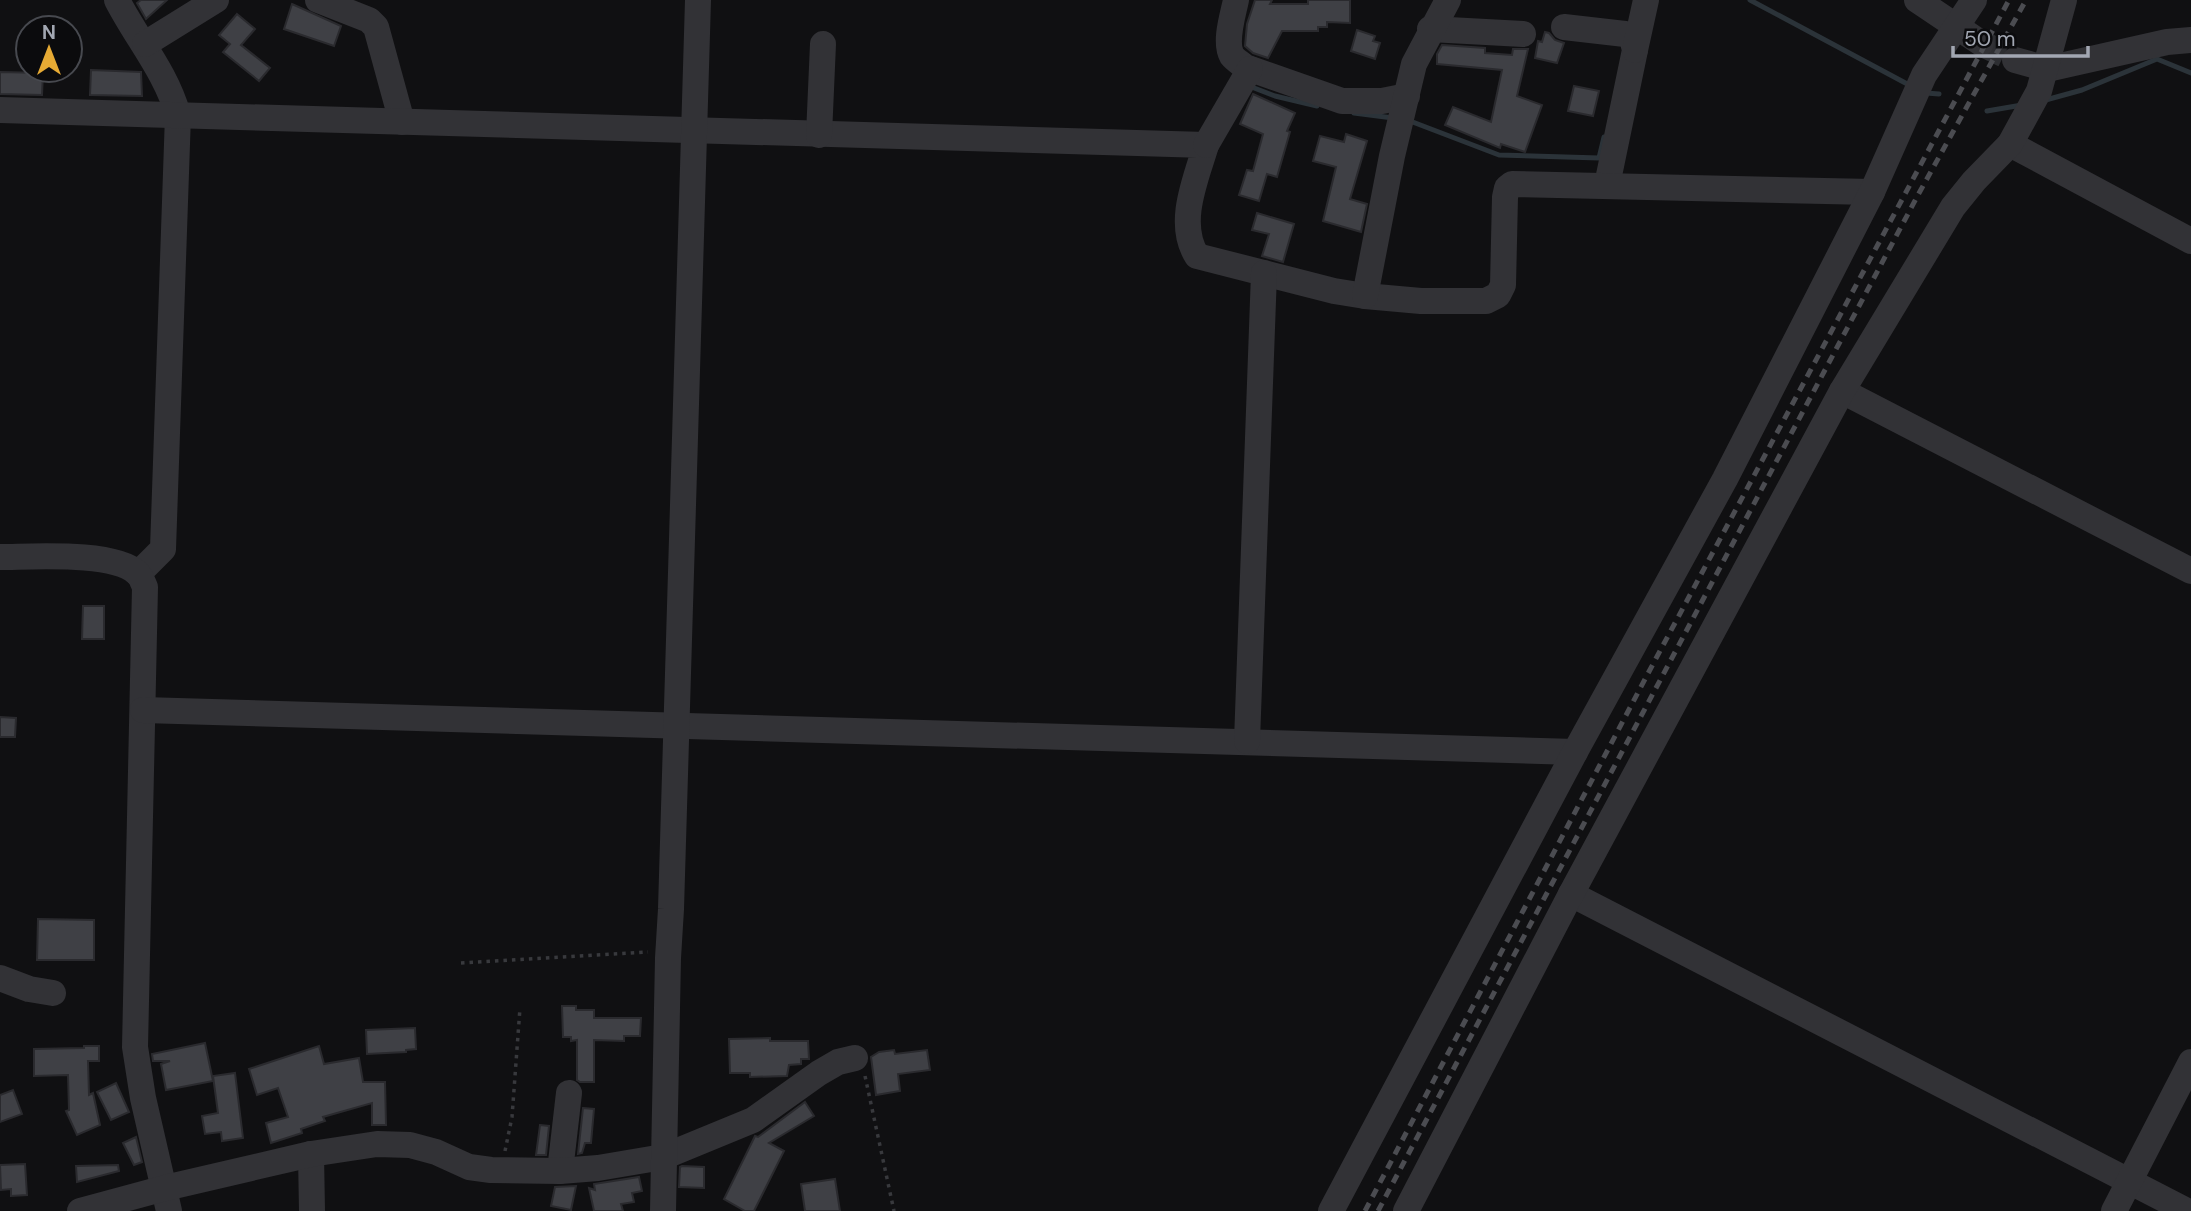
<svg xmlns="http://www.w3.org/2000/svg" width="2191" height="1211" viewBox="0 0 2191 1211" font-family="'DM Sans',sans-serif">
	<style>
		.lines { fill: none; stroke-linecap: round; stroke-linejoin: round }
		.stream { stroke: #2b3339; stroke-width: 5 }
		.building { fill: #3f4045; stroke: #2a2a2e; stroke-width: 2 }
		.minor-tunnel { stroke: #2d2e32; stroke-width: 26; stroke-dasharray: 26 13; stroke-linecap: butt }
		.path { stroke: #38393d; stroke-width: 3.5; stroke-dasharray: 3.5 5; stroke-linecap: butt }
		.minor { stroke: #323236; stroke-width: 26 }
		.rail { stroke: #4b4c51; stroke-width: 5; stroke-dasharray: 9 7; stroke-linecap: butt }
	</style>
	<rect width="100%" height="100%" fill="#101012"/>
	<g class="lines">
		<g class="stream">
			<polyline points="1750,0 1911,86"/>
			<polyline points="1249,86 1275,96 1317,106"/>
			<polyline points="1926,93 1939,94"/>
			<polyline points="2042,101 2082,90 2157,59 2191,73"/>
			<polyline points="1987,111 2022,105"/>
			<polyline points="1354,113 1393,118"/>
			<polyline points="1410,121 1499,155 1599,158 1604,137"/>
		</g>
	</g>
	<g class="building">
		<polygon points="141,0 167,0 146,19 137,3"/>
		<polygon points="1255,0 1272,0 1270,4 1308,4 1308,0 1350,0 1350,23 1327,22 1327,27 1318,27 1318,31 1282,31 1268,58 1253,53 1245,46 1247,24"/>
		<polygon points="292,4 341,26 334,46 284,29"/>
		<polygon points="237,14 255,29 241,45 270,68 259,81 223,52 230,44 219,35"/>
		<polygon points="1357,30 1375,36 1373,41 1380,43 1375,59 1351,51"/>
		<polygon points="1545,32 1549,33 1555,40 1564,43 1557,63 1535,58 1538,41 1542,42"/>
		<polygon points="1442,45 1485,48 1485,53 1512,55 1513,49 1528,49 1517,96 1542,105 1525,152 1501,144 1500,148 1445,125 1453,107 1491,122 1502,70 1437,64 1437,54"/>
		<polygon points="91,70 141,72 142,96 90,95"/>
		<polygon points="0,72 43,73 42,95 0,94"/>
		<polygon points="1574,86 1599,91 1593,116 1568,111"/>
		<polygon points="1253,94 1295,113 1287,131 1290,132 1277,177 1267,174 1259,201 1239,195 1247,170 1253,171 1263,134 1240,124"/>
		<polygon points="1346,134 1367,141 1350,199 1367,204 1361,232 1323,221 1336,167 1313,161 1320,136 1344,142"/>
		<polygon points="1257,213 1294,224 1283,262 1262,256 1269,234 1252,230"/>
		<polygon points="83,606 104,606 104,639 82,639"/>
		<polygon points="0,717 16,718 15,737 0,737"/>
		<polygon points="38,919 94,920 94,960 37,960"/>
		<polygon points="562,1006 576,1006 576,1010 594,1010 594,1018 641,1018 640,1036 624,1036 624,1041 594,1040 594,1082 580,1082 577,1080 577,1040 571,1041 571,1037 563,1037"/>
		<polygon points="415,1028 416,1049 406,1050 406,1052 367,1054 366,1030"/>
		<polygon points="770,1038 770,1041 808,1041 809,1059 801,1059 801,1064 789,1065 787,1076 750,1077 750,1073 730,1073 729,1039"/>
		<polygon points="205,1043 213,1081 166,1090 161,1064 170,1061 153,1061 152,1054"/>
		<polygon points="84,1046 99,1046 99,1061 88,1061 89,1095 93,1093 100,1125 77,1135 66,1111 69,1110 68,1075 34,1076 34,1049 84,1048"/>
		<polygon points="319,1046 324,1064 359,1058 363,1082 385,1082 386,1125 372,1125 372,1103 323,1117 325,1121 301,1129 302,1133 271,1143 266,1123 288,1117 278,1088 257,1095 249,1069"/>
		<polygon points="894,1050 895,1054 927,1050 930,1070 898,1074 900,1091 876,1095 871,1057 879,1052"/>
		<polygon points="235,1073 243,1138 222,1141 221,1132 205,1134 202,1116 218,1113 213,1076"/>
		<polygon points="116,1083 129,1112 111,1120 97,1092"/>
		<polygon points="13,1090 22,1114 0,1122 0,1095"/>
		<polygon points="805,1102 814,1116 769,1143 784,1151 754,1211 745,1211 724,1199 755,1136 758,1137"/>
		<polygon points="583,1108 594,1109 591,1143 585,1143 582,1153 578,1154"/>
		<polygon points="540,1125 549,1126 546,1155 536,1155"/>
		<polygon points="136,1137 142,1162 134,1165 123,1143"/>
		<polygon points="25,1164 27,1195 11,1196 11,1189 1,1190 0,1165"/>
		<polygon points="118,1165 119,1171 77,1182 76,1166"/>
		<polygon points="682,1166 704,1167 704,1188 679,1187 680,1167"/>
		<polygon points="639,1177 642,1191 632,1193 634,1202 621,1204 623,1211 594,1211 589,1188 595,1190 594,1184"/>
		<polygon points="835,1179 840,1211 805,1211 801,1184"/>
		<polygon points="576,1186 571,1210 551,1206 555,1187"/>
	</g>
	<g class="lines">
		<polyline class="minor-tunnel" points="1981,43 2015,60"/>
		<g class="path">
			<polyline points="461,963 648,952"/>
			<polyline points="865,1076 894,1211"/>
			<polyline points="505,1151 512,1117 520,1008"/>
		</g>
		<g class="minor">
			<path d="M 117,0 C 137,39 166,72 178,115 L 163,549 L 138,574"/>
			<polyline points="318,0 369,20 376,27 402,122"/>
			<path d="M 1236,0 C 1233,15 1224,42 1232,56 C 1235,60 1242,64 1245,67 L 1342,101 L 1382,101 L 1407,96"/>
			<polyline points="1917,0 1981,43"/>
			<polyline points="1564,27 1625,34 1632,38 1635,50 1607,185"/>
			<polyline points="1430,29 1523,34"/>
			<polyline points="145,44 216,0"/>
			<polyline points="1635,50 1646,0"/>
			<polyline points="2015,60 2047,69 2167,42 2191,40"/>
			<path d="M 0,110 L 1206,145 C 1196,179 1176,223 1197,256 L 1334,291 L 1365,296 L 1421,301 L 1486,301 L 1498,295 L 1503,285 L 1505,197 L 1507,188 L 1512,184 L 1872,192"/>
			<polyline points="819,135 823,44"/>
			<polyline points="2010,144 2191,241"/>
			<polyline points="1206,145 1250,69"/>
			<polyline points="1365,296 1392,156 1414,64 1448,0"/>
			<polyline points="1842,391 2191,571"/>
			<path d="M 0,557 C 32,557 114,551 137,573 C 141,576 143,583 145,587 L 135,1047 L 143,1098 L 169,1211"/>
			<polyline points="143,710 1575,752"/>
			<polyline points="1247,741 1264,273"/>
			<polyline points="1571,894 2187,1211"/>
			<polyline points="0,978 29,989 53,993"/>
			<polyline points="311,1154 312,1211"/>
			<polyline points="560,1171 569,1093"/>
			<polyline points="80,1211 165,1188 311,1154 377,1144 410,1145 436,1152 469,1167 491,1170 560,1171 598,1168 663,1157 753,1120 819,1073 838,1062 855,1058"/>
			<polyline points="663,1211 668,958 671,909 698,0"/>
			<polyline points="1331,1211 1575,752 1725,479 1872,192 1924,75 1974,0"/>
			<polyline points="1406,1211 1571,894 1842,391 1953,207 1974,181 2010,144 2039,91 2064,0"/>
			<polyline points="2114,1211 2191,1062"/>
		</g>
		<g class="rail">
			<polyline points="1365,1211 1653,664 2009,0"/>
			<polyline points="1378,1211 1918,195 2026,0"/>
		</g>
	</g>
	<g transform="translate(49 49)"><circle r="33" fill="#0b0b0d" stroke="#47494f" stroke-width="2"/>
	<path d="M0-5L12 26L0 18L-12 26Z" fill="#e6aa34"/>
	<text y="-10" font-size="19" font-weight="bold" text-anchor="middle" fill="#a2a7b2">N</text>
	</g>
	<path d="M1953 46v10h135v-10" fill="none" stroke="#a2a7b2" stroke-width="3.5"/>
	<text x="1964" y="46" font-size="21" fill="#a2a7b2" stroke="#0b0b0d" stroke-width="5" paint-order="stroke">50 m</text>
</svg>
